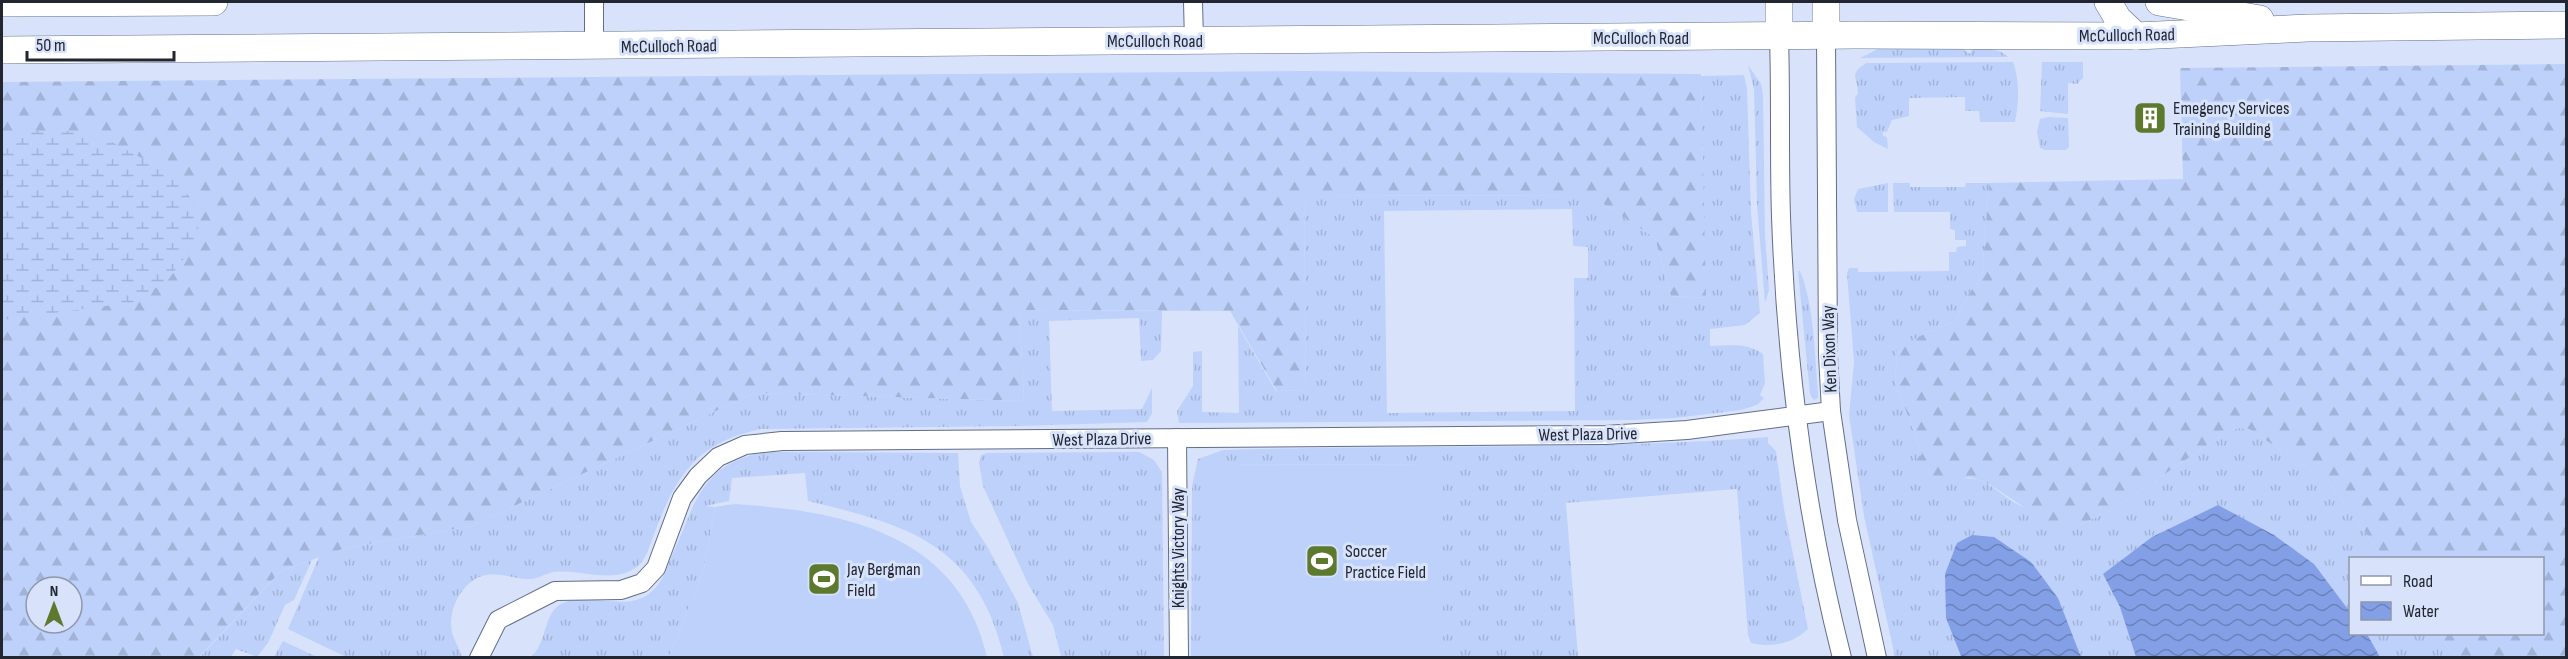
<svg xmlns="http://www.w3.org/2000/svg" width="2568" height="659" viewBox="0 0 2568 659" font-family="'Sofia Sans Condensed',sans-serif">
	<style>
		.grass { fill: url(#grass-tufts); fill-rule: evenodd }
		.forest { fill: url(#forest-firs); fill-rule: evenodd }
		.wetland { fill: url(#wetland-marsh) }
		.pitch { fill: #bed1fb }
		.water { fill: url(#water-waves) }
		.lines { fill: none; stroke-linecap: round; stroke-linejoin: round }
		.street-casing { stroke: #626e88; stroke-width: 20 }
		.secondary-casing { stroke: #626e88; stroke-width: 28 }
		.street { stroke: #fff; stroke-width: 18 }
		.secondary { stroke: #fff; stroke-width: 27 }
		.labels { text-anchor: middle; stroke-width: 6; stroke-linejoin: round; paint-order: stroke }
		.street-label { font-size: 18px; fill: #212631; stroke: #d8e3fb }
		.poi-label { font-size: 18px; fill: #212631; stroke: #d8e3fb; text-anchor: start }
	</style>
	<defs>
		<pattern id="grass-tufts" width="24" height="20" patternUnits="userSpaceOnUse" patternTransform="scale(1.5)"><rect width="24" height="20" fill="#bed1fb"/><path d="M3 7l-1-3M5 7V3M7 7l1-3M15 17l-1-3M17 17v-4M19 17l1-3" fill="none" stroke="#a3b3d8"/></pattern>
		<pattern id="forest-firs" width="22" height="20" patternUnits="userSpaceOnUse" patternTransform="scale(1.5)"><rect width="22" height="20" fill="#bed1fb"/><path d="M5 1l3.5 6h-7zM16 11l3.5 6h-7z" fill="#a3b3d8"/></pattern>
		<pattern id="wetland-marsh" width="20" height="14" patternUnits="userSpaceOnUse" patternTransform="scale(1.5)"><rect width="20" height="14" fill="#bed1fb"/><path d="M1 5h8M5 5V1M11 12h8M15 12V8" fill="none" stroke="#a3b3d8"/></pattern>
		<pattern id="water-waves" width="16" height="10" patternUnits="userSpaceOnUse" patternTransform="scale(1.5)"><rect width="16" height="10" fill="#83a0e7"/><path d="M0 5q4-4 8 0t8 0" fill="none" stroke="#6b82bc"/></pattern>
	</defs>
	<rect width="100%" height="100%" fill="#d8e3fb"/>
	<g class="grass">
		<path d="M 1940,48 L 1963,49 L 1970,54 L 1972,49 C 1985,48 1999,48 2008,57 L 1860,58 L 1878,49 Z"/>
		<path d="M 2013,62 C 2020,80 2019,103 2015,122 L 1980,122 L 1979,111 L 1965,111 L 1965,97 L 1909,98 L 1909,116 L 1892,120 L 1887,132 L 1883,132 L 1883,136 L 1887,137 L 1888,149 L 1874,142 L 1857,127 L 1855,97 L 1858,94 C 1858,77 1848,75 1866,63 Z"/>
		<polygon points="2042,62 2083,62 2083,78 2077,84 2068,83 2068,114 2040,111"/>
		<polygon points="1748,65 1761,84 1763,95 1765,235 1769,290 1765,303 1757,204 1754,89"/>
		<path d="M 1744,75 L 1747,89 L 1751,213 L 1760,313 L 1745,325 L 1710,329 L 1710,346 C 1729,346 1746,342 1763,354 L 1765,383 L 1760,395 L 1764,398 L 1757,405 L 1741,410 L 1675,418 L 1634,420 L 1179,423 L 1177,411 L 1193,386 L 1193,352 L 1202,351 L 1202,412 L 1239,413 L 1238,326 L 1276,391 L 1306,390 L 1304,196 L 1590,195 L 1655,238 L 1671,296 L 1705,298 L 1701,76 ZM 1572,209 L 1573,246 L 1588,247 L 1588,278 L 1574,278 L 1575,411 L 1387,413 L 1384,211 Z"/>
		<polygon points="2048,117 2068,118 2069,147 2066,150 2045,150 2040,148 2037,132 2040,119"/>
		<polygon points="1888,183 1888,212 1857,212 1854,199 1858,189"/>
		<path d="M 1893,183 L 1910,183 L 1910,187 L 1965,187 L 1966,183 L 1989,183 L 1982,276 L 1968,295 L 1955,321 L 1924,334 L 1897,351 L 1895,381 L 1922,454 L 1951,479 C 1989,475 1990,489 2019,505 C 2037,514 2058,519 2077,526 L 2112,510 L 2225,433 L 2238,428 L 2249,429 L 2328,481 L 2384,558 L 2350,558 L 2350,634 L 2438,634 L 2455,657 L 1895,657 L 1864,516 L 1849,415 L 1854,362 L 1847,273 L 1849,268 L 1858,268 L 1858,272 L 1949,271 L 1949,252 L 1956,252 L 1957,247 L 1966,246 L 1966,240 L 1955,240 L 1955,230 L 1950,229 L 1950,212 L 1894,212 Z"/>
		<path d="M 1798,271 L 1800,271 C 1814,304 1815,357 1818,393 L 1818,398 L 1814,400 L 1810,394 Z"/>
		<path d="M 1019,310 L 1162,311 L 1161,351 L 1153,360 L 1141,361 L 1139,318 L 1049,321 L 1052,411 L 1142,409 L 1152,388 L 1152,413 L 1147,422 L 1020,426 L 761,429 C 696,443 677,474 654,534 C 649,548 645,565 630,571 C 606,582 578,569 553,572 C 544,574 537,580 527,579 C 513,578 500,573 486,575 C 463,579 447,610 452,632 C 454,641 460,649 462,657 L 346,657 L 288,629 L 319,557 L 345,548 L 472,526 L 754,393 L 1024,401 Z"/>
		<path d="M 1768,437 L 1768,443 L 1776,451 L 1784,509 L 1808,629 C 1792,644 1771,648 1751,643 L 1748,635 L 1737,489 L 1566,503 L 1578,657 L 1443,658 L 1443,464 L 1202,465 L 1202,657 L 1191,658 L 1192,486 L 1198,459 L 1223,450 C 1405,444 1586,451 1768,437 Z"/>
		<path d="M 803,452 L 958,453 L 960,486 L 971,522 L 987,546 L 1018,603 L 1033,657 L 1004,657 C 977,545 909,525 808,501 L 805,473 L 732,478 L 729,501 L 705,506 L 715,507 L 704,569 L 669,657 L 530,658 C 548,643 542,615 561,604 C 588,589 632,618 657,586 C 664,578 668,563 673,553 C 694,509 698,470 752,455 C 767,450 787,453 803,452 Z"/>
		<polygon points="1139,452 1154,460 1162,472 1164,657 1061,657 1053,625 1028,584 983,486 979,463 981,455 987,453"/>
		<polygon points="312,560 294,600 285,605 268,643 257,657 236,649 231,657 199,658 281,571"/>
		<polygon points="283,641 317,657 274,657"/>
	</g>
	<g class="forest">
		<polygon points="2566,64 2566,657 2455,657 2438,634 2542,634 2542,558 2384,558 2328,481 2249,429 2238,428 2225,433 2112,510 2077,526 2054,527 1989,484 1970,477 1926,484 1914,475 1916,460 1922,454 1895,381 1897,350 1924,334 1955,321 1968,295 1982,276 1989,183 2183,179 2180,68"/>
		<path d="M 1304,71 L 1701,74 L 1706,298 L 1671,296 L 1655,238 L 1590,195 L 1304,196 L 1306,390 L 1277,391 L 1230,311 L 1019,310 L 1024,401 L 754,393 L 472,526 L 345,548 L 281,571 L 199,657 L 2,657 L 2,82 ZM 36,587 L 72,587 L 72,623 L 36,623 Z"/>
	</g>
	<polygon class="wetland" points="33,131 67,131 106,139 166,171 189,196 200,216 196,242 168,280 135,302 2,320 2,140"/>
	<g class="pitch">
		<polygon points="1443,464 1443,657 1202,657 1202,465"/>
		<path d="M 734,504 C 843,511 959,533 987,657 L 669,657 L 704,569 L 715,507 Z"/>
	</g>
	<g class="water">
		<polygon points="2218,505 2274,535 2314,564 2350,612 2350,634 2367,634 2380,657 2136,657 2120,607 2103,574 2152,537"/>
		<polygon points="1972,535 1994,537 2031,562 2058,598 2081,657 1961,656 1946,618 1945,574 1957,543"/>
	</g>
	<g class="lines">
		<g class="street-casing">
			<g id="street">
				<polyline points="594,2 594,47"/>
				<polyline points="1193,2 1194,41"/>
				<polyline points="1826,36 1828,355 1831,411 1847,520 1877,658"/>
				<path d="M 1779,38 C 1781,97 1779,156 1781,216 C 1786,362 1806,516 1842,658"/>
				<polyline points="1177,438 1179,658"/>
				<polyline points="479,658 498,620 555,591 621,590 642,583 656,568 682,498 698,476 718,457 745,445 782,441 1605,435 1687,430 1831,411"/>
			</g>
		</g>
		<g class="secondary-casing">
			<g id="secondary">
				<polyline points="1779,2 1779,38"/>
				<polyline points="1826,2 1826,36"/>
				<polyline points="2108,2 2118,19 2136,36"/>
				<polyline points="2159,2 2260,19"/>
				<polyline points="2,3 214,2"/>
				<polyline points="2,50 1856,35 2136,36 2308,28 2566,25"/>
			</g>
		</g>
		<use href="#street" class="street"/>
		<use href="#secondary" class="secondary"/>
	</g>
	<defs>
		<g id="building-square" transform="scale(1.725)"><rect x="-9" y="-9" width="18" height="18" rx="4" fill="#5d792d" stroke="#d8e3fb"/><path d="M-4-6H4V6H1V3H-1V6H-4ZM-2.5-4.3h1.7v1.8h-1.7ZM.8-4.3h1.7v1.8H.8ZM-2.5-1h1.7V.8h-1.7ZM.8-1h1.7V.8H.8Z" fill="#fff"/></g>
		<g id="stadium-square" transform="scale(1.725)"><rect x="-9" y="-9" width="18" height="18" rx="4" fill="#5d792d" stroke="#d8e3fb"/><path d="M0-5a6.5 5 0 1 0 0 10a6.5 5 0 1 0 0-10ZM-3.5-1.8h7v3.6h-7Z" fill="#fff"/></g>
	</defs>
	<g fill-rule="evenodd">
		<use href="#building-square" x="2150" y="118"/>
		<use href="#stadium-square" x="1322" y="561"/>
		<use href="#stadium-square" x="824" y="579"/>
	</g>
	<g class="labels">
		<g class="street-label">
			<text transform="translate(2127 35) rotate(-1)" y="6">McCulloch Road</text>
			<text x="1641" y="44">McCulloch Road</text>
			<text x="1155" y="47">McCulloch Road</text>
			<text transform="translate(669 46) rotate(-1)" y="6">McCulloch Road</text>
			<text transform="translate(1829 349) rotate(-92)" y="6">Ken Dixon Way</text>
			<text transform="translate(1588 434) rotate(-1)" y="6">West Plaza Drive</text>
			<text transform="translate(1102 439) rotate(-1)" y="6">West Plaza Drive</text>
			<text transform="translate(1178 548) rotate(-90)" y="6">Knights Victory Way</text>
		</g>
		<g class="poi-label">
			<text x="2173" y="114">Emegency Services<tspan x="2173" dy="21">Training Building</tspan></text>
			<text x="1345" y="557">Soccer<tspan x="1345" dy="21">Practice Field</tspan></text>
			<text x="847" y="575">Jay Bergman<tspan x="847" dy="21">Field</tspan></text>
		</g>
	</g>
	<rect width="2568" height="659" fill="none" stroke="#212631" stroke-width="6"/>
	<rect x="2349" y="557" width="195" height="78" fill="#d8e3fb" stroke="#8f97aa" stroke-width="1.5"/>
	<rect x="2361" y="576" width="30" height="9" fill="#ffffff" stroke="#8f97aa" stroke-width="1.5"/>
	<text x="2403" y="587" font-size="18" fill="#212631">Road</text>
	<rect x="2361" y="602" width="30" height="18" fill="url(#water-waves)" stroke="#8f97aa" stroke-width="1.5"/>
	<text x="2403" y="617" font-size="18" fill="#212631">Water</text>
	<g transform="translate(54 605)"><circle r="28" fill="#d8e3fb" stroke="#8f97aa" stroke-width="1.5"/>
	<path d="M0-4.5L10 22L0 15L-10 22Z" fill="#5d792d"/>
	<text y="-9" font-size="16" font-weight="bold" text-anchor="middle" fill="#212631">N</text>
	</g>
	<path d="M27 51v9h147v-9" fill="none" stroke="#212631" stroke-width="3"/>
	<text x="36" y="51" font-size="18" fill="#212631" stroke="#d8e3fb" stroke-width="4.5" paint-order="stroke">50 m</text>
</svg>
